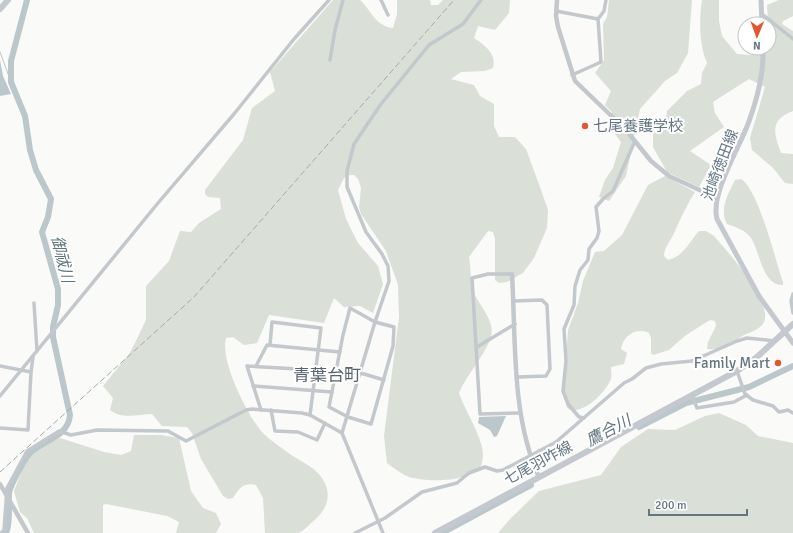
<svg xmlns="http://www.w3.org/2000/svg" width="793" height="533" viewBox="0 0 793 533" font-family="Signika,'Noto Sans JP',sans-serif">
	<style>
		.green { fill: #dadfd7 }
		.water { fill: #bbc7cb }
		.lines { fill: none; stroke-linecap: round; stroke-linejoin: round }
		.stream { stroke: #bbc7cb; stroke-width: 1 }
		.river { stroke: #bbc7cb; stroke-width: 6 }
		.minor { stroke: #c3c8cc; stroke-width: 3.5 }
		.tertiary { stroke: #c3c8cc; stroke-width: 4.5 }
		.secondary { stroke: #c3c9ce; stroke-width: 5 }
		.primary { stroke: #c3c9ce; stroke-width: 6 }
		.trunk { stroke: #c3c9ce; stroke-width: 6 }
		.rail { stroke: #a2aab0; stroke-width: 1; stroke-dasharray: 6 3; stroke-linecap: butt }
		.poi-dot { fill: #e4572e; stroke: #fff; stroke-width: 1.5 }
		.labels { text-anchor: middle; stroke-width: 4; stroke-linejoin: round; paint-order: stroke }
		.poi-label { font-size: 15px; fill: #657683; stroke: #fff; text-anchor: start }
		.street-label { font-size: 15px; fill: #657683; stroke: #fff }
		.water-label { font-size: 16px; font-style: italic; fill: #60757c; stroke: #fff }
		.quarter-label { font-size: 17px; fill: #57646e; stroke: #fff }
	</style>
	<rect width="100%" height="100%" fill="#fafaf8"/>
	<g class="green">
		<path d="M 333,0 L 360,0 C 372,11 375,26 393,28 L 397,14 L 397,0 L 430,0 L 431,5 L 438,5 L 443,0 L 510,0 L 509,13 L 495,30 L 478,26 L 474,38 C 484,45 497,53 493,68 L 485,71 L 461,72 L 451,79 L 474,85 L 480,96 L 494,104 L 494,126 L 499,137 L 515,137 L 526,149 L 540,187 L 548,210 L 547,228 L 534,258 L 523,273 L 507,282 L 499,283 L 495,280 L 495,239 L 493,232 L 488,231 L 469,257 C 471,268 470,283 474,293 C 481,309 497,322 490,340 C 482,359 467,374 459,393 C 464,409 483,438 483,454 C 483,458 482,463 481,466 C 470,483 426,482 409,477 C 401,474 394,468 387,463 L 384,436 L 399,317 L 398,285 L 386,251 L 361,214 L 359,207 L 361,188 L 358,179 L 354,175 L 349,175 L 344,178 L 338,190 L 346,219 L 358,243 L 378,266 L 383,284 L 373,313 L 360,306 L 344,307 L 334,298 L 324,323 L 269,315 L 257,343 L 244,345 L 233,337 L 226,338 C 220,360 245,409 258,427 C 264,436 275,443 283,449 C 296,460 312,464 322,478 C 334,496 326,512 310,524 C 307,527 302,532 298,533 C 288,533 275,533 265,533 L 263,498 L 256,485 C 243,482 239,489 233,498 L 228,499 L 223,496 L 201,459 L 192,433 L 187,427 L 162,426 L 152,414 C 138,414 122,420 110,410 L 113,398 L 103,386 L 130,353 L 146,320 L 146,286 L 169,261 L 180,231 L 191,232 L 199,223 L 221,209 L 220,198 L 208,197 L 205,194 L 205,190 L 243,140 L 252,108 L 275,91 L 270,72 Z"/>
		<polygon points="609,0 692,0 688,53 677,73 665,81 640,109 626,176 609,201 599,197 605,180 613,168 621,142 608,125 612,112 605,105 611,91 595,73 604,60 603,24 607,17"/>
		<path d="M 702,0 L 719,0 L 719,21 L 722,36 L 737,54 L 753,55 L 769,48 L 767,5 L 779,0 L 793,0 L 793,16 L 783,21 L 782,24 L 793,31 L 793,111 C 769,120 774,133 781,153 L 793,154 L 793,184 L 785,183 L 773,168 L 752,150 L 750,138 L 765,87 L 749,79 L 713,102 L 715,113 L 724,127 L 690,151 L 711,165 L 699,187 L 667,172 L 653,147 L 653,133 L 665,129 L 667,111 L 687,91 L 701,84 L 702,73 L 707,63 C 699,45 699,19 702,0 Z"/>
		<path d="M 665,176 L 695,192 C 687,205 681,217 675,231 C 672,239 664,247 664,256 L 668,260 C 683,257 690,241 699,231 L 706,231 L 714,236 C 727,251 773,302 764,322 C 761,329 751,332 744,335 C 732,342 720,351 707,349 L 708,342 L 716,326 L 715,321 L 710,320 L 686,335 L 669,350 L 653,355 L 651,353 L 651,338 L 649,333 C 636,327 623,336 621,349 L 627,353 L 624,364 L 611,367 C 611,371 612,376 611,379 C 605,393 582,417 567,408 L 564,396 L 568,330 L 578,303 L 583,281 L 595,252 L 604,251 L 622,235 L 648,185 Z"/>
		<path d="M 741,179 C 759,190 775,260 783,282 L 783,285 C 762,286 760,251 751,238 C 745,230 736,227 727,224 C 719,209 728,194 735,180 Z"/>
		<polygon points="719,413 746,425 758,436 793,443 793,533 498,533 510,519 539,491 601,475 621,447 648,429 675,430 705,416"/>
		<polygon points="134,435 161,435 179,438 191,491 203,508 216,513 221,524 216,533 176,533 179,522 167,516 106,504 103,505 103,533 34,533 27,518 20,512 14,491 23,468 31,455 41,447 60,438 104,452 121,455 131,451"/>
	</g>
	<g class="water">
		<polygon points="0,60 3,76 11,94 0,96"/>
		<polygon points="506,416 497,436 494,437 490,430 478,423 479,417"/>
	</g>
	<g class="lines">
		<polyline class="stream" points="0,52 11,82"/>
		<g class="river">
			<polyline points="639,427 686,403 749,387 793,366"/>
			<path d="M 6,533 C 11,521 8,506 9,493 C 10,486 24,460 29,454 C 42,440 68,438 70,415 L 53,337 L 53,327 L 58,305 L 58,289 L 42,232 L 48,217 L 51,199 L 36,170 L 30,150 L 25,116 L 11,82 L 11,61 L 27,0"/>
			<polyline points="442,533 531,485"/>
		</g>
		<g class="minor">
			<polyline points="381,0 388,15"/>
			<polyline points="556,11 598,19"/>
			<polyline points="762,14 793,39"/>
			<polyline points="330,60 335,30 343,0"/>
			<polyline points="572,75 601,62 598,19 604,11 606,0"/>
			<polyline points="512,274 488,274 472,278 480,414 520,413"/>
			<polyline points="793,294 791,301 793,313"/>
			<polyline points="513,301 542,300 547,305 550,369 546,376 518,377"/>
			<polyline points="34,303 37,351"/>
			<polygon points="350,308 375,322 394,327 393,346 371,424 348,417 329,407 343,335"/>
			<polyline points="270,345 272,322 321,328 310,415"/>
			<polyline points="477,347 515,324"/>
			<polyline points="0,366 31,372 28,430 0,428"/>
			<polyline points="256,366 267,345 340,352"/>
			<polyline points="336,371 364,374 384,380"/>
			<polyline points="737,371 745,394 753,400 773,406 779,412 788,410 793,413"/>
			<polyline points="31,372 33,357"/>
			<polyline points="253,386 332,392"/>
			<polyline points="692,395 697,408 734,402 747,395"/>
			<polyline points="0,396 158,203 234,114 294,39 329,0"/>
			<polyline points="261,410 247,366 315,370"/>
			<polyline points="271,410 275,431 298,432 317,440 325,423"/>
			<polyline points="584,418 579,417 568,404 563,391 566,361 564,329 574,305 575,286 580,270 588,260 589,249 597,238 599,231 596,207 603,199 613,191 635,141"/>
			<polyline points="342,433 375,322 389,281 388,266 382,254 366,232 347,187 347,171 354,144 381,104 429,45 463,24 481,0"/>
			<polyline points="1,533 4,530 7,488 27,451 59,431 71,435 97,430 168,431 186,441 246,410 252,409 302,413 310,415 342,433 383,533"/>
			<polyline points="355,533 385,518 422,492 457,483 469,473 485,467 497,471 503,470 556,442 624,383 632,379 646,368 661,364 692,361 737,341 747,338 775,341"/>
		</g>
		<g class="tertiary">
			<polyline points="557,0 556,16 558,27 575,81 626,130 651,161 669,176 717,198"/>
			<path d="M 512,274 C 516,340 511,416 539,477"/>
			<polyline points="0,484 28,533"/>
		</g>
		<g class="secondary">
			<polyline points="761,0 762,24"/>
			<path d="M 763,48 C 764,73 757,100 748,124 C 739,148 710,195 717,219 L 759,296 L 793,343"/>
		</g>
		<polyline class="primary" points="435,533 737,371 757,357 793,324"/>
		<polyline class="trunk" points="0,9 8,0"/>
		<polyline class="rail" points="0,472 194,297 454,0"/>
	</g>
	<g class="poi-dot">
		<circle cx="585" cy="126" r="4"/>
		<circle cx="778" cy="363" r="4"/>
	</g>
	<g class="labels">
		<g class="poi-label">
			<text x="593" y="131">七尾養護学校</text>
			<text x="770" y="368" text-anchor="end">Family Mart</text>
		</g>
		<g class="street-label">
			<text transform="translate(720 165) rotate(-69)" y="5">池崎徳田線</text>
			<text transform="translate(538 463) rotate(-28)" y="5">七尾羽咋線</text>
		</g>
		<g class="water-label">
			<text transform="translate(63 259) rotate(76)" y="6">御祓川</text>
			<text transform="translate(608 430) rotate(-28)" y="6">鷹合川</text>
		</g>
		<g class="quarter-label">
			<text x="327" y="381">青葉台町</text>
		</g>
	</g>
	<g transform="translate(757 36) rotate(181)"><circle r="19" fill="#ffffff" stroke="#c1c8cd"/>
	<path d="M0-3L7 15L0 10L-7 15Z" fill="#e4572e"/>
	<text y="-6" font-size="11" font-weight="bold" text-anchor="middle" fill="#657683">N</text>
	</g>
	<path d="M649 509v6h98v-6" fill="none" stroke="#657683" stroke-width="2"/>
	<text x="655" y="509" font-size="12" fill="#657683" stroke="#ffffff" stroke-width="3" paint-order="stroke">200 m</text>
</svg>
